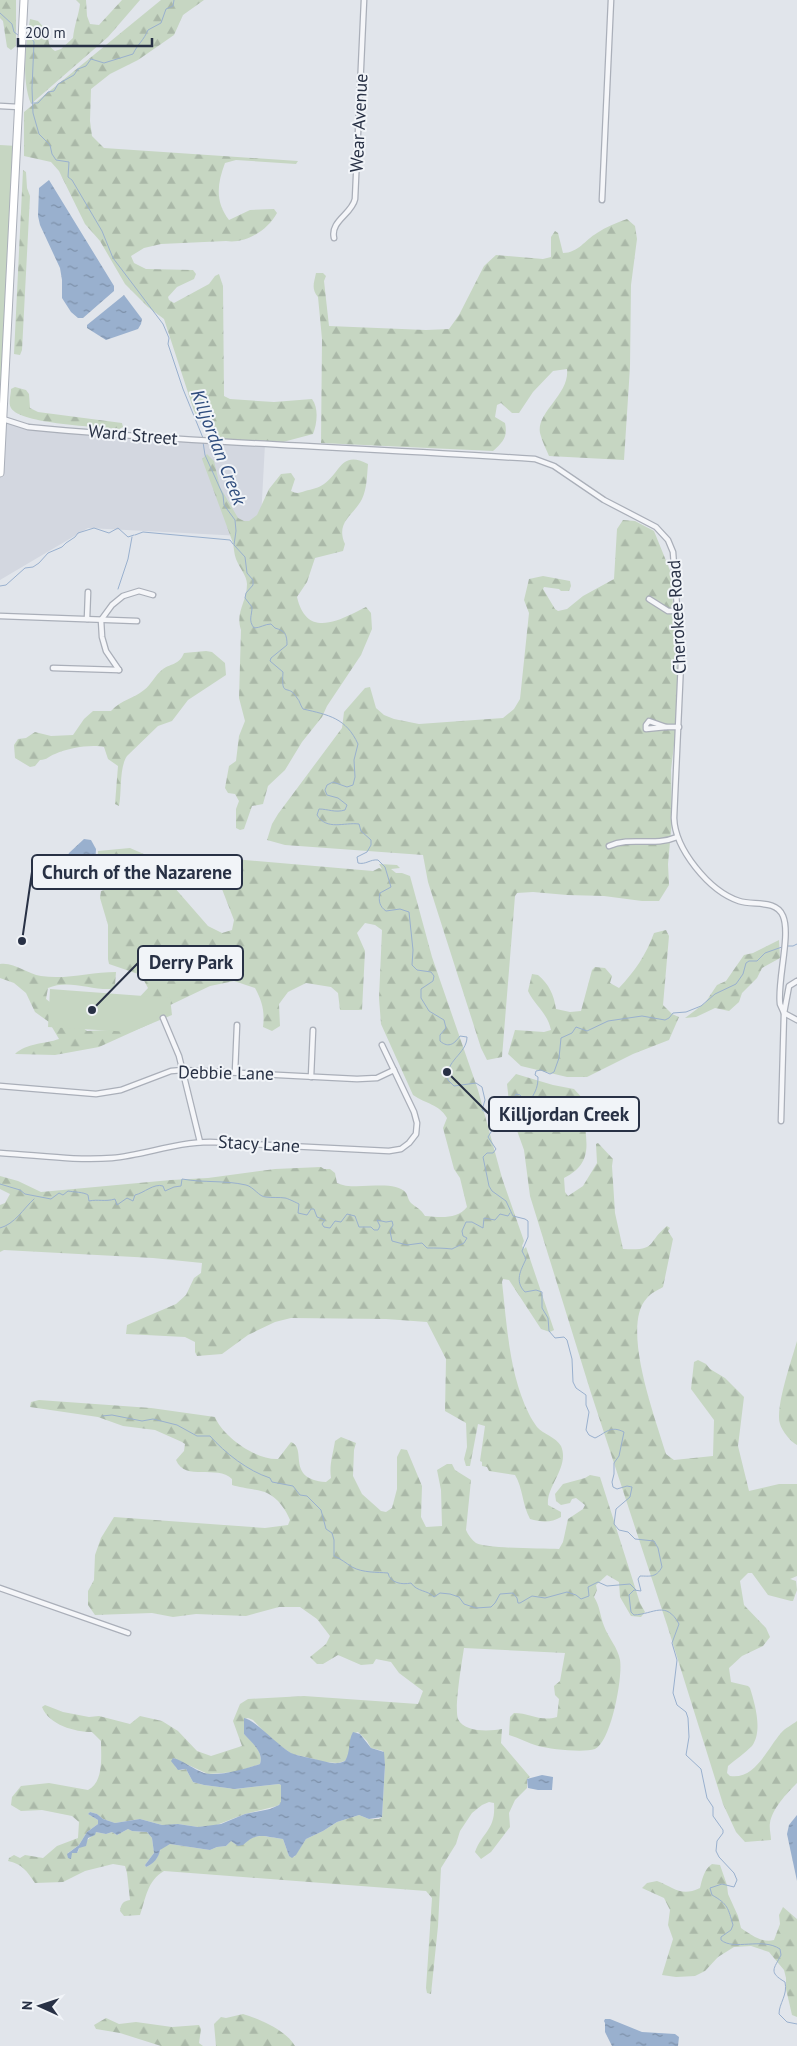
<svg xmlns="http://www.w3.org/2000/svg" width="797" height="2046" viewBox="0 0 797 2046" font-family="'PT Sans',sans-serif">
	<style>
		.built { fill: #d3d7e0 }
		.forest { fill: url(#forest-firs); fill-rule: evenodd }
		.park { fill: #c6d6c2 }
		.water { fill: url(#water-ripples) }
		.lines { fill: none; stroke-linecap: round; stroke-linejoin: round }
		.stream { stroke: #99b0ce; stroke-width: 1 }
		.street-casing { stroke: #aaafb9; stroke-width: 7 }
		.secondary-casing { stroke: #aaafb9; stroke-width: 9 }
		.street { stroke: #f5f6f9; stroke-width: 4.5 }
		.secondary { stroke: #fff; stroke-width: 7 }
		.labels { text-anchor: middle; stroke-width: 4; stroke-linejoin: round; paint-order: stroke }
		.street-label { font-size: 18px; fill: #283145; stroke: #f1f4f8 }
		.water-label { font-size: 19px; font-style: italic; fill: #2e4c7d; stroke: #f1f4f8 }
		.leader { fill: none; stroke: #283145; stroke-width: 2 }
		.callout-dot { fill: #283145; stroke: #f1f4f8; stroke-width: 2 }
		.callout { fill: #f1f4f8; stroke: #283145; stroke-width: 2 }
		.callout-label { font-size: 19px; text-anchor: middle; font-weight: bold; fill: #283145 }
	</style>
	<defs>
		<pattern id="forest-firs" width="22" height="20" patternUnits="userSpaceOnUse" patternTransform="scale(1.25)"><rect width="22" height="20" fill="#c6d6c2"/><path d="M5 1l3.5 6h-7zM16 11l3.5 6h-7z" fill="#aab8a8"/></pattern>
		<pattern id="water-ripples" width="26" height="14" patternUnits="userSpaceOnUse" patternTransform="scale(1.25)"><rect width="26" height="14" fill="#99b0ce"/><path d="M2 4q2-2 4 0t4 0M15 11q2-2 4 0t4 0" fill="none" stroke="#7d90a9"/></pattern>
	</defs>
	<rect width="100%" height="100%" fill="#e1e5eb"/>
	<polygon class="built" points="3,419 28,427 265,444 260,537 88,528 0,580 0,473"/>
	<g class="forest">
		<polygon points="0,0 16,0 16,46 11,50 7,47 3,21 0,18"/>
		<path d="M 76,0 L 86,0 L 87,16 L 90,24 L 99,25 L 122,0 L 140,0 L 108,37 L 31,104 C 21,79 26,45 30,19 L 38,21 L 49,33 C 48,40 48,47 55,51 L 61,49 L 73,38 C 74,26 79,14 80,4 Z"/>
		<path d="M 161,0 L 204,0 L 183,15 L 174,35 L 138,60 L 110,74 L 91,89 L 90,121 L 92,136 L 104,148 L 298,161 L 296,164 L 236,160 L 225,163 C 217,184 215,202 229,220 L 250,210 L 274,209 L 277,213 C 268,230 246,244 226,241 L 161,244 L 144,248 L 131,256 L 134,263 L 146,269 L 193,270 L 196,274 L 194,279 L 177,287 L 168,297 L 169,300 L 174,303 L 209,284 L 215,276 L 219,274 L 223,286 L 224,396 L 230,399 L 274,402 L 312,399 C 319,408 317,424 313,434 L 283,442 L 222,439 L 206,431 L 194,411 L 164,319 L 148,307 L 125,284 L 100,241 L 85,224 L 59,171 L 51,162 L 24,156 L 24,112 Z"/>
		<polygon points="23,170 26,172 27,188 30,196 22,350 20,355 14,354"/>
		<path d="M 627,219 L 635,226 L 637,239 L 631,285 L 630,367 L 624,460 L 549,456 C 546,449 542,441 540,433 C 536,412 570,394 567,369 L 553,371 L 533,392 L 519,413 L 512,413 L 501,403 L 497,405 L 495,417 L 505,423 C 508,437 503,442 493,451 L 321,443 L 322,339 L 318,297 C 311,289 314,283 316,273 L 323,273 L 326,276 L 324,281 L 329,326 L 426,330 L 449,329 L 459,315 L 484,266 L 496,255 L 543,259 L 551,257 L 551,237 L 555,231 L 558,233 L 563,253 C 578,253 585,240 597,233 C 606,227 616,223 627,219 Z"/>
		<path d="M 15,387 L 26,390 L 29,394 L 30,408 L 38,412 L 122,423 L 123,427 L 119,429 C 100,427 20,424 11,408 C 8,403 11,395 11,389 Z"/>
		<path d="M 207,454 L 214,461 L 220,487 L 238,518 L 244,521 L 249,521 L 257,515 L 269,489 L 281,474 L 291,473 L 295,479 L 291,491 C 296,494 300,493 305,491 C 312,489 319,488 324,484 C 341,472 341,450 368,464 C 367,475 367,489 362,499 C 354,515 335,522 345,544 L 343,551 L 315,558 L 307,582 L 297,597 C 305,631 327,626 352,614 C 357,612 361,609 366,607 L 371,613 L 372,629 L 361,655 L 327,706 L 322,717 L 302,742 L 285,770 L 268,786 L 263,804 L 252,806 L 244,829 L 240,830 L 236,828 L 236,809 L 239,801 L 235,794 L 228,793 L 225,788 L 229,766 L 236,761 L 239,736 L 245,721 L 239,698 L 241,630 C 235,612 247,602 247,584 C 247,576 239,567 236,559 C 234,554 234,548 233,543 L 202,459 Z"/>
		<polygon points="623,520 635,521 654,531 671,573 679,703 671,770 672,820 668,864 669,885 659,901 642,901 604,896 567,895 533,892 517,893 515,896 502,1057 487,1060 481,1048 428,882 423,855 285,845 267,840 272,824 278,814 342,728 344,712 365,688 370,687 376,708 384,715 394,719 419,724 503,718 514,709 520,699 529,613 524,600 529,579 543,576 570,581 571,586 569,591 561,591 559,589 544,587 543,589 555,609 558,611 567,609 583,596 614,579 617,529"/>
		<path d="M 206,651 L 212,652 L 225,663 L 226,675 L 188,700 L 172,721 L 158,726 L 127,756 C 119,768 122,791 119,806 L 115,804 L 118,766 L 108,759 L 104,747 C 91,744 68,748 55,754 C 49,756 47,760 40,760 L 35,766 L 30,767 L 15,758 L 14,745 L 18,739 L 26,738 L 35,732 L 51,736 L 73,735 L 84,719 L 93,711 L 111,711 C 122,699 133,699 144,690 C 151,685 155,675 163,669 C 172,663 179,665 184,653 Z"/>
		<path d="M 130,848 L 146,855 L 208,926 L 222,933 L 232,930 L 234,920 L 213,866 L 213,861 L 222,858 L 373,871 L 379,868 L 382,869 L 379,864 L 397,865 L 400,868 L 391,869 L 396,873 L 402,873 L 410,876 L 432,957 L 478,1090 L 502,1178 L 524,1241 L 522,1246 L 524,1249 L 526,1247 L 554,1330 L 550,1332 L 541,1329 L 509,1280 L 503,1279 L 502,1282 C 507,1326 509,1373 529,1414 C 531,1418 534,1423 537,1427 C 543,1434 556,1437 561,1446 C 570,1467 546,1486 548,1505 L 561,1512 L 561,1517 C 551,1523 541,1522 530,1519 C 522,1504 523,1488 515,1475 L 489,1471 L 487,1467 L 482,1466 L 482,1462 L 480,1461 L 485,1426 L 478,1424 L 470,1466 L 466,1466 L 464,1459 L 467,1447 L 466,1423 L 445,1411 L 446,1359 L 427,1322 L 386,1319 L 291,1318 L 275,1322 L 248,1335 L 222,1354 L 197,1356 L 195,1352 L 195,1342 L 185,1337 L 126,1334 L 127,1325 L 176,1304 L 186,1295 L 194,1278 L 201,1273 L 202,1263 L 153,1258 L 4,1250 L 0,1252 L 0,1205 L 5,1203 L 10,1194 L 0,1189 L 0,1176 L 18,1181 L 41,1192 L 171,1180 L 208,1178 L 275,1169 L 321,1167 L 324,1169 L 330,1169 L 335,1173 L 337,1183 C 354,1192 394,1178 406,1193 C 408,1196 408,1200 411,1203 C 417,1208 421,1209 425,1216 C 439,1217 457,1220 467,1207 L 460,1178 L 454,1169 L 443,1128 L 447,1118 C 439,1104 426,1104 413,1095 L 381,1024 L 379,998 L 382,930 L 375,925 L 365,923 L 357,933 L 365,951 L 362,1010 L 340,1010 L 338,993 L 331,987 L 306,983 L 288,992 L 279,1004 L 280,1026 L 272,1031 L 263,1027 C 265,1011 262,1001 255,988 L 234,981 L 210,986 L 164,1008 L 152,1023 L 99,1047 L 55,1055 L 15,1054 C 26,1043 45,1044 59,1039 L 49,1022 L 35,1012 L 26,993 L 14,983 L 0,978 L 0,964 C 15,962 27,974 41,976 C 66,980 91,972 116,972 L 115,985 L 111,989 C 90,990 68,979 48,988 L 46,999 L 87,1031 L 109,1030 L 148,988 L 141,975 L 109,964 L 108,959 L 108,925 L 100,898 L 101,891 L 111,888 L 114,877 L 97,869 L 98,851 Z"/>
		<path d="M 666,930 L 669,936 L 663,1005 L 672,1014 L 679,1017 L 669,1040 L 633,1054 L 587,1077 L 567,1077 L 521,1066 L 508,1054 L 515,1030 L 544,1032 L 551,1030 C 547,1012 535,1006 528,991 L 532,974 L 538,975 C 549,984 554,995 556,1009 L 570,1012 L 581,1011 L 592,970 L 595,967 L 605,968 L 612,976 L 610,983 L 619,988 C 635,971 646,955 654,933 Z"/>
		<polygon points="779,940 780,958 762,968 757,978 742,993 739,1002 729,1011 715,1008 696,1017 685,1018 705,1003 717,985 726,981 744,955 753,953"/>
		<path d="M 516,1074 L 553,1085 L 574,1089 L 585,1101 C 580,1133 601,1159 564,1178 L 565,1192 L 568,1196 L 583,1186 L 597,1163 L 596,1144 L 598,1143 L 613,1159 L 612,1166 L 615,1213 L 623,1249 C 658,1251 646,1243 667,1226 L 670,1228 L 668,1231 L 673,1239 L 663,1287 C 658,1290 651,1293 647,1298 C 620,1326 656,1420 666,1454 L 674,1460 L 713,1456 L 714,1420 L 691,1389 L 694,1362 L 698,1360 L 706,1364 L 710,1369 L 725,1378 L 744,1397 L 738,1446 L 749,1491 L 779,1484 L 797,1484 L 797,1576 L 790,1579 L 796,1581 L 797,1590 L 793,1601 L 791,1601 L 768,1595 L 752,1573 L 748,1573 L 740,1581 L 744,1605 L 766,1628 L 770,1637 L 763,1646 L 742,1656 L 729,1668 L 731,1682 L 748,1686 L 750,1688 C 755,1704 763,1731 752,1746 C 745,1753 735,1760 728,1766 L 727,1773 L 730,1776 C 755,1780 767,1749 781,1733 C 785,1728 792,1725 797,1721 L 797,1783 C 787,1793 772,1809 770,1823 C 769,1828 771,1835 771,1840 L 745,1842 L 736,1832 L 723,1804 L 668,1628 L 591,1393 L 530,1196 L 524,1150 L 515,1125 L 515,1111 L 509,1102 L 507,1084 Z"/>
		<path d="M 797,1341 L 797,1445 C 791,1442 782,1431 780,1424 C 775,1407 792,1359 797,1341 Z"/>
		<path d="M 39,1400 L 151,1408 L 215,1417 C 223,1437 256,1460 278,1459 L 291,1442 C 308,1449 285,1479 326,1482 L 331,1478 C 329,1465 333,1454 335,1441 L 341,1437 L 356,1443 L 354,1450 L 353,1476 L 362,1494 L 381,1511 L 386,1512 L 392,1508 L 397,1489 L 397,1457 L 401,1449 L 407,1450 L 422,1486 L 421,1517 L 426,1527 L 442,1526 L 441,1490 L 437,1470 L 447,1464 L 452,1464 L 455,1470 L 471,1480 L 466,1530 C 468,1535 472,1540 476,1543 C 488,1549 543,1548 559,1549 L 563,1542 L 568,1519 L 583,1509 L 585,1505 L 576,1498 L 572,1499 L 570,1503 L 561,1505 L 556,1501 L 555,1494 L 563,1484 L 585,1478 L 590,1475 L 600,1477 L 640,1603 L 645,1612 L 641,1617 L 631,1616 L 620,1597 L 619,1582 L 607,1575 L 596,1585 L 597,1590 L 594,1597 C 600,1606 600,1616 604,1626 C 608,1637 618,1648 620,1660 C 623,1677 611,1742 595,1749 C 583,1753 550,1749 538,1746 C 528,1743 519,1738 509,1735 L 510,1717 L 514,1713 C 530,1713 540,1722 557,1717 L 559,1699 L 555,1695 L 554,1686 L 560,1681 L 565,1653 L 464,1648 C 462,1662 454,1708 458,1719 C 464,1733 491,1731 502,1729 L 501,1743 L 530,1777 L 527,1779 L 527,1788 L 515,1800 L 509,1813 L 510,1827 L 491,1852 L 481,1859 L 475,1852 C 483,1831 496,1830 494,1803 L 489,1802 L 482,1805 L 472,1813 L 460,1831 L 456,1844 L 441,1868 L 438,1926 L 431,1994 L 427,1993 L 426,1988 L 432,1898 L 426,1891 L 164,1871 C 147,1881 146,1898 140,1915 L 124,1916 L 120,1911 C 121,1904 123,1901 130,1900 L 127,1873 L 125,1866 L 113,1864 L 85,1871 L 63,1882 L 35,1883 C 27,1871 22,1864 8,1861 L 9,1858 L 14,1855 L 20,1858 L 25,1855 L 43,1858 L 57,1846 L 78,1838 L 79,1822 L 72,1816 L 42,1810 L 21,1811 L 11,1805 L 12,1797 L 21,1786 L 49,1783 L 88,1790 C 104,1782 101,1756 101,1741 L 92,1732 C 75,1732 49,1725 42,1707 L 45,1705 L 63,1712 L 89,1717 L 99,1716 L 130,1724 L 140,1716 L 162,1721 L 178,1731 L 197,1751 L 211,1756 L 242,1746 L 233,1721 L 240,1704 L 248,1699 L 304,1696 L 418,1704 L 423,1691 L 399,1673 L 391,1662 L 376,1659 L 373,1664 L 361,1665 L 338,1655 L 323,1664 L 317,1664 L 310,1657 L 326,1644 L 330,1636 L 317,1619 L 300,1607 L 279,1607 L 246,1616 L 196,1614 L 173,1617 L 152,1613 L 95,1615 L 88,1605 L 88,1591 L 94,1580 L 95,1555 L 101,1538 L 114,1517 L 265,1528 L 288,1525 L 290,1520 C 286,1510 278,1498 267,1493 C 262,1490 241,1488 232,1485 L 232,1479 C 217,1464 185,1482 176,1460 L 184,1451 L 185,1444 L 182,1442 L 155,1430 L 123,1426 L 98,1417 L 30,1407 L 31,1402 ZM 248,1718 L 253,1720 L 272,1740 L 292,1754 L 314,1759 L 322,1762 L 338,1763 L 345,1761 L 350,1752 L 352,1734 L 358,1732 L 367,1741 L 371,1748 L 383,1751 L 385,1765 L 382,1817 L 379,1819 L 369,1819 L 359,1815 L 337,1822 L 323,1831 L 306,1839 L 294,1857 L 289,1856 L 283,1839 C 264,1837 257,1831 242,1845 L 237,1845 L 231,1841 L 226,1846 L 217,1847 L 210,1850 L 170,1844 L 161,1848 C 158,1857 155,1863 146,1867 L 145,1865 L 154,1853 L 152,1838 L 147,1832 L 132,1831 L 128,1829 L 117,1835 L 112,1832 L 106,1834 L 96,1832 L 79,1848 L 78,1852 L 72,1853 L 68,1856 L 68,1853 L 79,1845 L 87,1832 L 98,1824 L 98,1820 L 88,1814 L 90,1812 L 97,1814 L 103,1819 L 115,1823 L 140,1819 L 162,1825 L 171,1826 L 178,1824 L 198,1827 L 214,1826 L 245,1814 L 277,1806 L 281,1803 L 281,1785 L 279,1784 L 235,1789 L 204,1785 L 193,1782 L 186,1769 L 182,1770 L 176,1768 L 173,1758 L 208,1774 L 236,1772 L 260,1764 C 264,1752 252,1742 244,1734 L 244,1719 Z"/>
		<path d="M 712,1864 L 720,1865 L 727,1885 L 728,1894 L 738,1916 L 741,1928 C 751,1935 762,1943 774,1940 L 780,1924 L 779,1915 L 783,1907 L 797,1919 L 797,2017 L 792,2015 L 786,1989 L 786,1978 L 784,1970 L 769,1952 L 751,1946 L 734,1947 L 718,1957 L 705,1971 L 695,1976 L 676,1977 L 662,1975 L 673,1939 L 668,1925 L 670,1910 L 664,1898 L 642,1888 L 647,1883 L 657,1881 C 675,1888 681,1897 700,1888 C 702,1880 704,1869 712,1864 Z"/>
		<path d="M 243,2014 C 259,2019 286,2030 295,2046 L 216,2046 L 214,2024 L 221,2017 L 226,2018 Z"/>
		<polygon points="106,2018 119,2024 136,2022 172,2027 199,2025 201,2029 199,2043 203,2046 161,2046 120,2033 96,2029 94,2025"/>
	</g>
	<g class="park">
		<polygon points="0,145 17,146 0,416"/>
		<polygon points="50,989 170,998 172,1015 131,1032 48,1027"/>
	</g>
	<g class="water">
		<polygon points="49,180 114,286 114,291 83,318 78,318 71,312 62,298 62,280 60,268 40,225 38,216 39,188"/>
		<polygon points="124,295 142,319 141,324 138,329 106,340 87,328 87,325"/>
		<path d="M 84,839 L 91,840 L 96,849 L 95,867 L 92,870 C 81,870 72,869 66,859 L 69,853 Z"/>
		<path d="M 244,1718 C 254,1719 278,1746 291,1753 C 298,1756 307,1757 314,1759 C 325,1761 334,1766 345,1761 C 351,1751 348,1740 353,1732 L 360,1734 L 371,1748 L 384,1752 L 385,1765 L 382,1817 L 369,1819 L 359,1815 L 337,1822 L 323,1831 L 306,1839 L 296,1855 L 292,1858 L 289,1856 L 283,1839 C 265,1837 257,1831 243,1845 L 238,1846 L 231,1841 L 226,1846 L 217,1847 L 210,1850 L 170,1844 L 160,1850 C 159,1858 153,1864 146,1867 L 145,1865 L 154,1853 L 152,1838 L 147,1832 L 132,1831 L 128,1829 L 117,1835 L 112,1832 L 106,1834 L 96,1832 L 95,1835 L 88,1838 L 86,1846 L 79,1848 L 77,1853 L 72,1853 L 71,1859 L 68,1858 L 67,1854 L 79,1845 L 87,1832 L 98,1824 L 98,1820 L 88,1814 L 90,1812 L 97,1814 L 103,1819 L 115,1823 L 140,1819 L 162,1825 L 178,1824 L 198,1827 L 221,1824 L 245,1814 L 270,1809 L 279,1805 L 281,1802 L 281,1785 L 279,1784 L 235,1789 L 204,1785 L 193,1782 L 186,1769 L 178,1770 L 171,1761 L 173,1758 C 184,1761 193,1769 204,1773 C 219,1777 245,1769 260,1764 C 264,1752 252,1743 244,1734 Z"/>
		<polygon points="542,1775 553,1777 552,1790 538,1790 528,1788 527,1779"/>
		<polygon points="797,1815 797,1881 787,1834 789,1825"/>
		<polygon points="605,2019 610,2019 642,2032 675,2034 679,2037 678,2046 612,2046 605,2032 605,2023 604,2021"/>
	</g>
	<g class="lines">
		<g class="stream">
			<polyline points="0,13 12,24 14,32 18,35"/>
			<polyline points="26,35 30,36 34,42 32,88 33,113 39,134 50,145 52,154 56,160 69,162 68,177 72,180 102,231 113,258 163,324 169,338 168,344 183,389 203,438"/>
			<path d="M 32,103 L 38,103 L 48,92 L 54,91 L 58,84 L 74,75 L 78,69 L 86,66 L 91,59 L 104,63 L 133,54 C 137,45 144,40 148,30 L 161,23 L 166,9 L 173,6 L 174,0"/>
			<path d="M 203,442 L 205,455 L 223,495 L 224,505 L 235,520 L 236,531 L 234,545 L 245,557 L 247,573 L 253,580 L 253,585 L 246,593 L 245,598 L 252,607 C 252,616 248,620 254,628 C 260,628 265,624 271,624 L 275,628 C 285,631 287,634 287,645 L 271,658 L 270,661 L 283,672 C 281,700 288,682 297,698 C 300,701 300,705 303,709 C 329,715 346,718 358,744 L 354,760 L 355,777 L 353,785 L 347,787 L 333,782 L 327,785 L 325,790 L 327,795 L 338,798 L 347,805 L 345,810 C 335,813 328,809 319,809 L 317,815 C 327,831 344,822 359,824 L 361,831 L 371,840 L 371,845 L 367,852 L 357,857 L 358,863 C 366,865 370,859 378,860 L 385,867 L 391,887 L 380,893 C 378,901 380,907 386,911 L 400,909 L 409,912 L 413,950 L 412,965 L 417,970 L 431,972 L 434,976 L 433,981 L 421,989 L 421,998 L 429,1011 L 444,1020 L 446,1028 L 440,1035 L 440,1041 C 449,1049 455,1043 460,1036 L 467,1037 C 467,1054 444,1061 448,1080 L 454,1086 L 476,1083 L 482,1087 L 485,1100 L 482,1110 L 495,1117 L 497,1122 L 488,1137 L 496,1149 L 493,1153 L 487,1153 L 483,1157 L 489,1186 L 492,1191 L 506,1201 L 513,1216 L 525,1219 L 528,1221 L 528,1237 L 522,1251 L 526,1259 C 521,1270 514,1281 525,1292 L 536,1290 L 542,1292 L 542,1308 L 548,1318 L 549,1331 L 555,1338 L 564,1337 L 567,1340 L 572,1359 L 573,1382 L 576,1388 L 586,1395 L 586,1405 L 589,1412 L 586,1430 L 589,1435 L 595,1438 C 606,1433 610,1425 624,1432 L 619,1456 L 614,1463 L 614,1474 L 612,1482 L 613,1487 L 617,1489 L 627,1486 L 632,1487 L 630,1497 L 616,1509 L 614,1524 L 619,1530 L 628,1532 L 635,1539 L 654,1541 L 658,1548 L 662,1567 C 656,1578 650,1576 640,1576 L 638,1579 L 641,1591 L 634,1590 L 629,1595 L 631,1612 L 634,1615 C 654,1614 666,1600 679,1624 L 672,1643 L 677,1660 L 673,1693 L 677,1705 L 686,1712 L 688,1718 L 689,1737 L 686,1755 L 701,1769 L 707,1798 L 713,1807 L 713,1816 L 723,1830 L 723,1833 L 717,1841 L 716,1851 L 719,1857 L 734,1873 L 737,1880 L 734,1887 L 722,1884 L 710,1888 L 712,1895 C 728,1904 728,1908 733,1925 L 731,1930 L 721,1937 L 721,1940 C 734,1951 762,1937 780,1949 L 781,1955 C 774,1969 768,1972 785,1982 C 788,1995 779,2003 779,2014 L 787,2022 L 797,2024"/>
			<polyline points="135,535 143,532 230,540 233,544"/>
			<polyline points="0,586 6,585 25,568 33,567 39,563 48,553 62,547 66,543 75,537 78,533 94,528 109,533 118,528 128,537 134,535"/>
			<polyline points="118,589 128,559 132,537"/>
			<polyline points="786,946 793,946 797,944"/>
			<path d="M 495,1118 L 497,1113 L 508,1108 L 516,1094 L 520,1095 L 523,1099 L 531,1099 C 536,1091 538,1086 538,1077 L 535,1075 L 536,1071 L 541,1070 L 550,1074 L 554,1072 L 559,1058 L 561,1038 L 572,1033 L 576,1027 L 587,1031 L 608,1021 L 642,1016 L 665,1020 L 669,1018 L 673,1013 L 686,1012 L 701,1006 L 715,994 L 736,984 L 743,974 L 746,963 L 749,961 L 757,961 L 765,953 L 782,947"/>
			<path d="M 0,1184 L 20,1190 L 25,1194 L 51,1199 L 59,1193 L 63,1195 L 68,1191 C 73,1192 84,1192 88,1195 L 89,1201 C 98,1199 105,1202 115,1199 L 117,1205 L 127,1198 L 133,1201 L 135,1195 C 144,1193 154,1183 163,1186 L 165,1191 L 174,1187 L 181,1186 L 182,1179 C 204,1183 224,1180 246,1185 C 254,1187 259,1197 266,1197 C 272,1198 280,1197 285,1198 C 287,1198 297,1203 299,1204 L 298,1213 L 307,1215 L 311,1209 L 314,1209 L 317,1217 L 325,1220 L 322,1224 L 324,1227 L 330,1228 L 335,1221 L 341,1222 L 347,1214 L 355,1216 L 359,1227 L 371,1227 L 374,1230 L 378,1230 L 380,1226 L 377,1220 L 386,1222 L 392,1221 L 393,1225 L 390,1231 L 392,1241 L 407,1245 L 422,1243 L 427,1248 C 436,1248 444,1248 452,1249 L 464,1243 L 467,1238 L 463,1236 L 462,1231 L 466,1222 L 472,1222 L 483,1228 L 484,1218 L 495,1220 L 500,1214 L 508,1216 L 510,1213"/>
			<path d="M 0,1228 C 15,1224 23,1209 34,1199"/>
			<path d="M 102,1416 L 112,1415 L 142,1421 L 153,1419 L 177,1425 L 197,1436 L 210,1436 C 225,1453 248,1471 270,1478 L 272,1482 L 293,1486 L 300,1495 L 307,1496 L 321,1510 L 326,1529 L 332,1533 L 334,1540 L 334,1556 C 341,1559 346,1563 352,1567 C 363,1573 377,1572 388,1573 C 390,1583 402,1585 411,1583 C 417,1592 428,1590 434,1597 L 440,1593 L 450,1594 L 459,1597 L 464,1604 L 476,1608 L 491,1607 L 495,1603 L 500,1594 L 513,1593 L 517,1598 L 518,1603 L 520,1603 L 532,1596 L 545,1598 L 567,1592 L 576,1595 L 581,1599 L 589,1596 L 588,1587 L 598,1582 L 607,1586 L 630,1584 L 636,1590"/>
		</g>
		<g class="street-casing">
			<g id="street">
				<polyline points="0,106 19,107"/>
				<polyline points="602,200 611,0"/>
				<path d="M 334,238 C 330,221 352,214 355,199 L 364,0"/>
				<path d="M 3,419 L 28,427 C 197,443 366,448 535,459 L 554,466 L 604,500 L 656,527 L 668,540 L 673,552 L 681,662 L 674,818 C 675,849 709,891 739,901 C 753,906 776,899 783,916 C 791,935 777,981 780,1004 L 784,1013 L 797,1020"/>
				<polyline points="649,599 668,611 678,611"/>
				<polyline points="0,616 137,621"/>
				<polyline points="87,619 88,592"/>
				<polyline points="53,668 119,670"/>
				<polyline points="119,670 106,651 102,637 101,620 112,605 123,596 139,591 153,595"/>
				<polygon points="649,721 666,727 646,729 646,725"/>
				<polyline points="666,727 679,727"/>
				<path d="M 609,846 C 631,836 654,847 677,837"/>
				<polyline points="163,1018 179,1056 200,1142"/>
				<polyline points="235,1072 237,1025"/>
				<polyline points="311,1077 313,1030"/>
				<polyline points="0,1086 96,1094 121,1090 171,1071 183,1070 357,1079 377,1078 394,1070"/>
				<polyline points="781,1121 784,1013 789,986 797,981"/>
				<path d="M 0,1153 C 37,1155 75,1161 112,1158 C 145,1155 176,1142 210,1142 L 389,1151 L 401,1149 L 409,1143 L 416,1134 L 417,1123 L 414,1112 L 382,1045"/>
				<polyline points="0,1588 128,1633"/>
			</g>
		</g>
		<g class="secondary-casing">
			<polyline id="secondary" points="0,473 24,0"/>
		</g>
		<use href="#street" class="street"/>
		<use href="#secondary" class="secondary"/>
	</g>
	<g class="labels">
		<g class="street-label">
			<text transform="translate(359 123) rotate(-87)" y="6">Wear Avenue</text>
			<text transform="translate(133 435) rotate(5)" y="6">Ward Street</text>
			<text transform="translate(677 617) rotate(-93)" y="6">Cherokee Road</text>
			<text transform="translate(226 1073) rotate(1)" y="6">Debbie Lane</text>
			<text transform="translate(259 1144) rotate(3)" y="6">Stacy Lane</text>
		</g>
		<g class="water-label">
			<text transform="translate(219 447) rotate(69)" y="7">Killjordan Creek</text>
		</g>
	</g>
	<path class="leader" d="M22 941L32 872M92 1010L138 963M447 1072L489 1114"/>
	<g class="callout-dot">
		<circle cx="22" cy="941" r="5"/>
		<circle cx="92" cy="1010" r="5"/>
		<circle cx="447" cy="1072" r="5"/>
	</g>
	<g class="callout">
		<rect x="32" y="855" width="210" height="34" rx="5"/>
		<rect x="138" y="946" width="105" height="34" rx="5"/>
		<rect x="489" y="1097" width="150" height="34" rx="5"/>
	</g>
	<g class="callout-label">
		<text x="137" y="879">Church of the Nazarene</text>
		<text x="191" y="969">Derry Park</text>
		<text x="564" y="1121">Killjordan Creek</text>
	</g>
	<g transform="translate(40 2006) rotate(273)" stroke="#f1f4f8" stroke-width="4" paint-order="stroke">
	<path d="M0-4L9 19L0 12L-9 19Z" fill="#283145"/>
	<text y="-8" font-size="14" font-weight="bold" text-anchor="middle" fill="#283145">N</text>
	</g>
	<path d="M18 38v8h134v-8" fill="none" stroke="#283145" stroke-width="2.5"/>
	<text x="25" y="38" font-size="15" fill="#283145" stroke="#f1f4f8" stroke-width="4" paint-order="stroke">200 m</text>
</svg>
